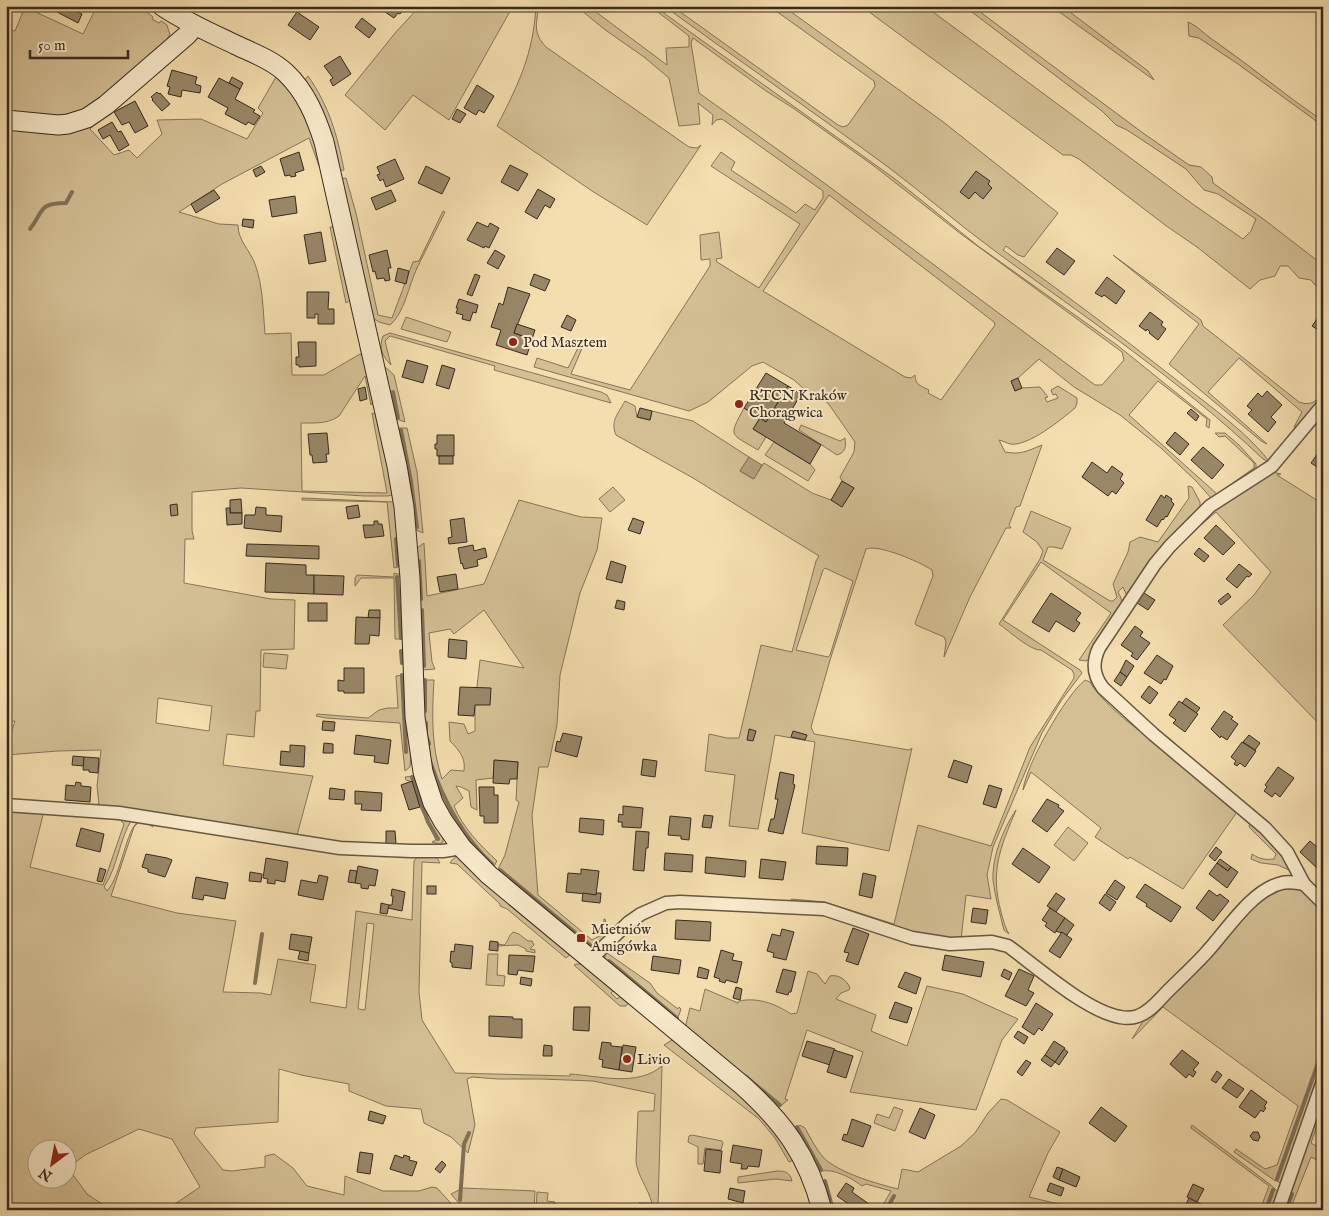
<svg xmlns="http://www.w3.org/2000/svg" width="1329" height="1216" viewBox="0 0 1329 1216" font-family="'IM FELL English',serif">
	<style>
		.green { fill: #d4bf95; stroke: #867459; fill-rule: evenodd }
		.water { fill: #b4a07d; stroke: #827157 }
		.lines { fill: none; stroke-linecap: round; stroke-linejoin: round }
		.stream { stroke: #827157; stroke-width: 4 }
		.building { fill: #998768; stroke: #372a1d }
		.street-casing { stroke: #665741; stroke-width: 15 }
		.secondary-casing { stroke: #372a1d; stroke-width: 21 }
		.street { stroke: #f8e9ca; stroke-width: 12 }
		.secondary { stroke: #f8e9ca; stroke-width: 19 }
		.poi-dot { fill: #8f2418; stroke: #f8e9ca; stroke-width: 2 }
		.labels { text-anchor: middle; stroke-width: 4; stroke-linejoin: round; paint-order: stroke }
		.poi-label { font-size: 15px; fill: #372a1d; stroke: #f8e9ca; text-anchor: start }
	</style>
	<rect width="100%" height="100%" fill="#f4ddae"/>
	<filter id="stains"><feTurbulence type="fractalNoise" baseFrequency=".004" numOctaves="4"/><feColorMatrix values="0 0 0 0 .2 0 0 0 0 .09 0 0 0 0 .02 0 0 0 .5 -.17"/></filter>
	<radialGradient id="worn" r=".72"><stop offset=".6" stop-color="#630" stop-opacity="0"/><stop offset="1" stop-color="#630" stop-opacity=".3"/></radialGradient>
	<g class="green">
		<polygon points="97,6 139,6 153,17 152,19 159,23 161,21 167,25 170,35 153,57 75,117 6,115 6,29 15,31 25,7 83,34"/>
		<polygon points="420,6 513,6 449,120 413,95 385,130 345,95 396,32"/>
		<path d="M 536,6 L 539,6 C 536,24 533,33 546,47 L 689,147 L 697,148 L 701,145 L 647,225 L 592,191 L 497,126 C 519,83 533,55 536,6 Z"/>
		<path d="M 576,6 L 588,6 L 667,65 L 666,48 L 689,47 L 689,36 L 650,6 L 654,6 L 895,179 L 978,246 L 1117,345 L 1210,420 L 1209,428 L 1206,426 L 1207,419 L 1158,381 L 1129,415 L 1217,494 L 1254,468 L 1254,463 L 1225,436 L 1219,437 L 1215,433 L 1225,433 L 1239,445 L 1256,464 L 1256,468 L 1215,498 L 1211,498 L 1196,481 L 1161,448 L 1120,415 L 1074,387 L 1039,359 L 1018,378 L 1011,381 L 1015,391 L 1022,388 L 1040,387 L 1048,397 L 1045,398 L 1047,402 L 1058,398 L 1056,394 L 1053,395 L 1051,390 L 1058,386 L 1077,398 L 1077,403 L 1075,408 C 1062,419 1028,447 1010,444 C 1007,443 1003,441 999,440 L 1005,452 C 1021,455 1027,451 1042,445 L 1020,506 L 1016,507 L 1009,525 L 1011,528 L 1006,528 L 970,597 L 944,657 L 946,642 L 944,637 L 916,625 L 915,623 L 933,576 L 932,570 C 920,562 879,544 866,549 L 830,660 L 811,727 L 814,734 L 909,750 L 912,748 L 889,851 L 802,833 L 815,742 L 775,735 L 758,829 L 729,826 L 735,775 L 705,771 L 709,734 L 727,738 L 739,738 L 761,645 L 792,652 L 816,561 L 819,556 L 693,478 L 616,435 C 610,421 618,414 625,401 L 635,406 L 637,417 L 650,420 L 652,411 L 693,421 L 749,457 L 740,471 L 753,479 L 764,463 L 812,493 L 831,500 L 842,507 L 854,488 L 842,481 L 840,477 L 854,452 L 855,442 L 828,403 L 804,389 L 794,380 L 763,362 L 752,366 L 708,402 L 689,411 L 534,367 L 537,358 L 568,368 L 581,342 L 583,346 L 571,374 L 630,390 L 710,266 L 710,259 L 701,260 L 700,235 L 719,232 L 722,258 L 716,259 L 717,262 L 759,288 L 800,224 L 711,166 L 721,152 L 735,162 L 731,170 L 796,213 L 805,204 L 815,210 L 823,198 L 823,191 L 722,119 L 716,120 L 712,125 L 713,115 L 698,103 L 700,124 L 679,126 L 669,78 L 644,57 L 604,29 ZM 693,38 L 766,91 L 793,108 L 874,166 L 961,234 L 1122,352 L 1124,360 L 1102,385 L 1095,385 L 827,185 L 699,93 L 691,43 ZM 829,195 L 994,322 L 995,325 L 941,400 L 928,393 L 929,390 C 921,386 915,385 915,375 L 911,378 L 905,377 L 763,291 ZM 825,568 L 853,581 L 830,655 L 828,657 L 796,650 L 823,570 Z"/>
		<path d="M 664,6 L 672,6 L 838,125 L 843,127 L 848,125 L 872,91 L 875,86 L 874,81 L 769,6 L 783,6 L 942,121 L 1058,213 L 1024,257 L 1018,255 L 1006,246 L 1003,250 C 1061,291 1118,334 1174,378 C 1203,401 1246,431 1268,460 L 1267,461 L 1263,459 C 1181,381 1086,318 995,251 C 958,224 924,194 888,167 C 814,112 738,60 664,6 Z"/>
		<polygon points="861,6 925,6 1194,205 1243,239 1251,231 1256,219 1218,194 1204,190 1186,169 1127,130 1116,125 1102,111 964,6 972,6 1143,133 1189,165 1201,167 1212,177 1213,183 1266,221 1323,265 1323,289 1315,285 1311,280 1299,278 1288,266 1280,266 1275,276 1260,280 1250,289 1197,247 1165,225 1079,159 1071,155 1063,155"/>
		<polygon points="1051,6 1062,6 1148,71 1154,80"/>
		<path d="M 1188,22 C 1198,26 1206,36 1216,42 C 1252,67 1286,96 1323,121 L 1323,126 L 1238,64 L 1199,38 L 1189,36 Z"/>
		<path d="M 265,69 L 277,75 L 298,98 L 323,164 L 319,166 L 309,138 L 222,184 L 179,212 L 219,224 L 238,225 C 238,241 250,250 255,264 C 263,286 263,310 265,334 L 291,333 L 292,375 L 324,375 L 360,354 L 366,357 L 376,400 L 371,405 L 365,376 L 339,416 C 328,424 315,423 301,423 L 302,491 L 387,493 L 372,413 L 379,416 L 395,494 L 388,496 L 364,496 L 241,488 L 192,492 L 192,531 L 194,539 L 185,539 L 184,583 L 271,599 L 295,600 L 294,649 L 261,650 L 260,711 L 256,711 L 254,737 L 227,734 L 223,765 L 313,776 L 296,839 L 99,806 L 97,804 L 99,804 L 97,786 L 101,750 L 58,751 L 6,755 L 6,744 L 8,744 L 15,721 L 6,722 L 6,126 L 102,117 L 90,129 L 114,155 L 129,150 L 137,158 L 162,134 L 157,120 L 201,119 L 247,139 L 263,113 L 258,108 L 276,77 ZM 158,698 L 212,706 L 209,731 L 156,723 Z"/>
		<path d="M 308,76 C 329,106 337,134 344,170 L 337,171 L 303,82 Z"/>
		<path d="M 346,178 L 356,213 L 378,315 L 392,318 L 413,262 L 419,261 L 443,211 L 445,212 C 436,231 426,249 417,268 C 409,285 404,314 390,325 L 379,322 L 371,317 L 340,179 Z"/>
		<polygon points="330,227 335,227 353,298 346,303"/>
		<path d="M 1113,255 L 1201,320 L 1203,326 L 1299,402 C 1310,406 1314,402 1323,395 L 1323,399 L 1298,429 L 1294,427 L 1302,412 L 1239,358 L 1208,392 L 1267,444 L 1261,441 L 1169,364 L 1199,324 Z"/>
		<polygon points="406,317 451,332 447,342 401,329"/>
		<path d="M 390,333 L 601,392 L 607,395 L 611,403 L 494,370 L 495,366 L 390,336 L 385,341 L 391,365 C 383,357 378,348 383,336 Z"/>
		<polygon points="384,366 394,375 405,422 394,418"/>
		<path d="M 744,408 L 760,418 L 753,429 L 766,437 L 758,450 C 730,433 728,438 744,408 Z"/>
		<path d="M 801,425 L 840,441 L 845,438 C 846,447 846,452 837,455 L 799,430 Z"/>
		<polygon points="397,428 407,428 417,472 423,533 414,529"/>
		<polygon points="774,442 810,464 815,470 808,481 765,455"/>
		<polygon points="1272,472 1281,474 1277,475 1323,504 1323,728 1223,625 1254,595 1271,572 1216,512 1193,532 1192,529 1213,509"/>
		<path d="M 1188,486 L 1192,487 L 1200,502 L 1200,506 L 1129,596 L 1126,594 L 1123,587 L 1118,592 L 1121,598 L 1122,605 L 1089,659 L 1086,661 L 1079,660 L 1111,613 L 1041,562 L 1003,620 L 1080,670 L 1082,673 L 1061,701 L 1042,733 L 993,847 L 987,875 L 991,899 L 966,895 L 961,940 L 931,938 L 792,903 L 791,899 L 825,902 L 894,924 L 918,825 L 991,846 L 1030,747 L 1074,678 L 1074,674 L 1072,670 L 1041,650 C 1031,651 1009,631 999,624 L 1040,559 L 1043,551 L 1037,542 L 1023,532 L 1031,511 L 1071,528 L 1062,549 L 1054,547 L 1048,547 L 1043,560 L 1110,601 L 1113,601 L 1117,597 L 1113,584 L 1128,552 L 1130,542 L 1140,537 L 1158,542 L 1189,498 Z"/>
		<polygon points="613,487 625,500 610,512 599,499"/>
		<polygon points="302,498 393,502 396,503 402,566 394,568 387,502 302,500"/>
		<path d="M 519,500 L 581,517 L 602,518 L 597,550 L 580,593 L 560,675 L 557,725 L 548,767 L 539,767 L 532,815 L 538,895 L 592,940 L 603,934 L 604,919 L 605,919 L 607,928 L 606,939 L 595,949 L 588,950 L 581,944 L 585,939 L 579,934 L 575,939 L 498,874 L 499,867 L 505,855 L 519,802 L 516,800 L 518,762 L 495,760 L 493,778 L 476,780 L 477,810 L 471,807 L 469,791 L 461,787 L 456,786 L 463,798 L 454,806 C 463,828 480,845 497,861 L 494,866 L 491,868 L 459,835 L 429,775 L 419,680 L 434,680 C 432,717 431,744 442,779 L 451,770 L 464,771 C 466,758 459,750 450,741 L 449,722 L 464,724 L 468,734 L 475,731 L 475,705 L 480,660 L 524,668 L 484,610 L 454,634 L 450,629 L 429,633 L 432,662 L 435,669 L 422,670 L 416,549 L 424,543 L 427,596 L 484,584 Z"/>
		<polygon points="394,573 402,575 406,639 395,639 394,578 361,578 355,586 355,578 357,575 394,577"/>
		<polygon points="264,653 288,655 286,669 263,667"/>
		<polygon points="404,675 411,754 410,767 405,771 400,723 326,718 316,716 317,714 368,718 379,710 388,708 398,708 396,676"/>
		<path d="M 1085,680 L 1090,682 C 1096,695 1132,728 1146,734 L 1278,845 L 1291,871 L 1278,865 L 1261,863 L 1251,859 L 1252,854 C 1260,859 1264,860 1274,859 L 1276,854 L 1249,827 L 1250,823 L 1237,812 L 1183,889 L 1130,857 L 1128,859 L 1095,837 L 1101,828 L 1031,772 L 1023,790 C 1026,765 1065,696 1085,680 Z"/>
		<polygon points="415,776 443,834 443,842 439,844 432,842 436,840 420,807 412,782 406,780 405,777"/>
		<path d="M 6,808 L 44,811 L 30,867 L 103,885 L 124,824 L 121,821 L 125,818 L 132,819 C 119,840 118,866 104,887 L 107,891 C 122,875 125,829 140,820 L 152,824 L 153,827 L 146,823 L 139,822 L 134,827 L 111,896 L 177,913 L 236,921 L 223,992 L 261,993 L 271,995 L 278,959 L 316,965 L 310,1002 L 346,1008 L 356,911 L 412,920 L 414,861 L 418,856 L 436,856 L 440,863 L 422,862 L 419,992 L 422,1020 L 455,1073 L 570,1076 L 570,1074 C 600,1076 637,1087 662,1066 L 658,1207 L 639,1203 L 652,1203 C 648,1188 637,1175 636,1161 L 638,1112 L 640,1111 L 654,1111 L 655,1094 L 593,1081 L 541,1079 L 498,1079 L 472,1077 L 467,1079 L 475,1125 L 468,1153 L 451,1137 L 424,1123 L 421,1109 L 386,1106 L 349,1091 L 349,1084 L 301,1075 L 279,1069 L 278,1122 L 196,1128 L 194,1134 L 223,1170 L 232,1171 L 265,1167 L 265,1156 L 274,1154 L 293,1168 L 307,1186 L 344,1195 L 345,1176 L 383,1191 L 419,1191 L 432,1187 L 437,1188 L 457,1210 L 166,1210 L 200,1187 L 172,1139 L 139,1129 L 85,1155 L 68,1168 L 87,1194 L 111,1210 L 6,1210 ZM 367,923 L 374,924 L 365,1010 L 358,1009 ZM 38,1148 L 68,1148 L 68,1178 L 38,1178 Z"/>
		<path d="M 1016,810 C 1000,849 990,870 1001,912 C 1003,919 1005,928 1009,934 L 1004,930 C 1000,914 995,897 993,880 C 992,857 1003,829 1016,810 Z"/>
		<polygon points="1068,827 1088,843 1074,861 1054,845"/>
		<polygon points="457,856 461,859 571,954 566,958 507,909 500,906 500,904 457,864 450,863 452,860"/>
		<polygon points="1283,886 1304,890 1323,908 1323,1060 1281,1183 1274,1180 1234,1152 1236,1149 1265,1169 1277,1165 1298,1106 1163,1007 1132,1039 1145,1018 1255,904"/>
		<path d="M 706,906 L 666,909 L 643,918 C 640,927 633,929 626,935 C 619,940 613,947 607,953 L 650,983 L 657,993 L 678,1009 L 679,1007 L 681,1009 L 679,1015 L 675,1020 L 605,961 L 605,952 L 625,933 L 637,926 L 639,920 L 659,909 Z"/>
		<path d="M 513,932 L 519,934 L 528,941 L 532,941 L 534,945 L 530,949 L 535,950 L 535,953 L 526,951 L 526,949 L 518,945 L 498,946 L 498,944 L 504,945 C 509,941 508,936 513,932 Z"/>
		<polygon points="488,954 498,954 497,975 505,976 504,986 486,985"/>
		<path d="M 576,964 C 591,963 604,979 615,989 L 611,993 L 617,999 L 622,995 L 629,1002 L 626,1006 L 620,1006 L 574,965 Z"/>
		<path d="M 808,971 L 817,974 L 825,984 L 830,976 C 838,974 847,980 850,988 L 849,990 L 841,993 L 836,999 L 876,1015 L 871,1031 L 907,1046 L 927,986 L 963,994 L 1018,1019 L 1002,1040 L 976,1110 L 850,1092 L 863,1052 L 807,1030 L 785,1099 L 788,1100 L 778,1108 L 685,1028 L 690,1008 L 700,1011 L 705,989 L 738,1003 L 739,1001 C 758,997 776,1004 791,1014 L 797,1013 Z"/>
		<polygon points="672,1040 676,1040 758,1108 796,1159 789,1162 775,1138 759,1119 664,1045"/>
		<polygon points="1323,1098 1323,1108 1311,1143 1323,1150 1319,1161 1311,1157 1290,1210 1283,1210"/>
		<path d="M 1001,1099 L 1007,1100 L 1060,1132 L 1048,1153 L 1029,1197 L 1084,1210 L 880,1210 L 891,1191 L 866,1184 L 862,1186 C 850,1177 832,1167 817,1172 L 795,1130 L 796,1128 L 800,1125 L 805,1128 C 810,1137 816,1149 823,1157 C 838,1173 878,1184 898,1189 L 902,1169 L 918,1172 L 961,1146 L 975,1133 L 988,1113 Z"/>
		<polygon points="894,1107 903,1110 895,1131 874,1123 877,1114 889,1118"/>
		<polygon points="1192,1125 1272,1186 1278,1192 1271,1210 1260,1210 1269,1186 1191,1128"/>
		<polygon points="692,1135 722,1141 723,1143 721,1150 705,1148 703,1164 698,1164 698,1147 688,1142 689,1136"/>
		<path d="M 777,1171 C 785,1171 790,1172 792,1181 L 776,1179 L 738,1183 L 738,1177 Z"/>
		<polygon points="463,1188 535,1191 534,1210 465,1210 451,1194"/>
		<polygon points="537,1192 548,1193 547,1201 555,1202 554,1210 536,1210"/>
	</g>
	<polygon class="water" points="749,457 762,465 754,479 740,471"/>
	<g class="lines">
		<g class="stream">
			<path d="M 30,229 C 44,211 38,203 66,203 L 72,192"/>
			<polyline points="393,392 398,418"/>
			<polyline points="401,430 411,482 417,527"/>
			<polyline points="396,539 398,565"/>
			<polyline points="419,561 421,599"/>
			<polyline points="397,577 401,638"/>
			<polyline points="422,610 424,666"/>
			<polyline points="401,651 402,663"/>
			<polyline points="402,675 406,752"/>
			<polyline points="425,680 425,711"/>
			<polyline points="426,723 426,735 429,744 427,745 427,746"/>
			<path d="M 430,761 C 443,800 461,835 492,864"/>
			<polyline points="412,777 428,822 438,839"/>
			<polyline points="500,870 578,935"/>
			<polyline points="584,940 591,946"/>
			<polyline points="609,961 677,1018"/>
			<polyline points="255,983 262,934"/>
			<polyline points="745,1076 780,1105"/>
			<polyline points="797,1127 821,1170"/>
			<polyline points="1277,1179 1323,1049"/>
			<polyline points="825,1181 833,1210"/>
			<polyline points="460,1200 464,1144 469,1133"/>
			<polyline points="886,1210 894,1196"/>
			<polyline points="1266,1210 1273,1190"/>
			<polyline points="1286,1210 1292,1194"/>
		</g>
	</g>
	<g class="building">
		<polygon points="59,6 81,6 78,12 82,14 78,23 57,12"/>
		<polygon points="385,6 406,6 400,14 398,13 394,18 382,10"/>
		<polygon points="297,12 319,27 310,40 288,25"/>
		<polygon points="362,18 376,29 369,38 355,27"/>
		<polygon points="340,56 351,74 333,86 330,80 333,78 324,66"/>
		<polygon points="172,70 197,77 195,84 201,86 200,93 182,90 181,97 168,94 170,87 167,86"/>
		<polygon points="232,77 243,83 240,89 229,83"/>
		<polygon points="219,78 240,89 235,99 255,110 253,112 260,116 254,125 248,122 246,125 225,114 228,108 208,97"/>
		<polygon points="477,85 494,96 484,113 479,110 476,115 464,108"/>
		<polygon points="157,92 159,94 160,93 170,104 162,111 152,100 153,99 151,97"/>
		<polygon points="135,101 148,126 135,133 129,122 122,125 114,112"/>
		<polygon points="457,109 466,114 460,123 452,119"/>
		<polygon points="112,122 118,132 121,131 129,145 119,151 110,135 103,139 98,130"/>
		<polygon points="299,152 304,170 295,173 296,176 291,177 290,175 285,176 280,159"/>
		<polygon points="395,159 404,179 386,187 383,179 380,181 377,175 380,174 377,167"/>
		<polygon points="510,165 528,174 518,191 501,182"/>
		<polygon points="261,166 265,172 256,177 253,170"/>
		<polygon points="426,166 450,178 442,194 418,183"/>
		<polygon points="976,171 990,181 988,184 992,188 983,199 975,192 969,199 960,192"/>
		<polygon points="538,189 555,199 550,208 545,205 537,219 525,212"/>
		<polygon points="214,190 220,198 196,213 191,204"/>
		<polygon points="391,190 396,201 376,210 371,198"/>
		<polygon points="295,196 297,213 272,217 269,200"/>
		<polygon points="243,219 254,220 253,228 242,226"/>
		<polygon points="477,222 488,227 490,223 499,228 489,248 485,246 484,248 467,240"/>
		<polygon points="321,232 326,261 309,264 304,235"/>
		<polygon points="1057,248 1075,261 1064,275 1046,262"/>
		<polygon points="387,250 391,268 388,268 390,280 385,281 384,278 377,279 375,271 373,272 369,255"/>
		<polygon points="495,250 505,256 498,269 487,263"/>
		<polygon points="398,268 409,271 406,284 395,281"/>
		<polygon points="475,274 480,276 472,296 467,294"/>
		<polygon points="534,274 550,280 545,291 530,285"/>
		<polygon points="1107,277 1125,291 1116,304 1104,295 1102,297 1095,293"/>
		<polygon points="508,287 530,294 514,333 532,339 527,355 496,345 501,330 491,327 499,303 503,305"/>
		<polygon points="307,292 329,292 328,309 334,309 334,324 318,324 318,314 315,314 315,318 307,318"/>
		<polygon points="459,299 478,305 476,313 473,312 470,321 462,319 463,315 456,313 458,308 456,308"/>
		<polygon points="1150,312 1163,322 1161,325 1166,329 1158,340 1149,333 1150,332 1147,329 1146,331 1139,326"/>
		<polygon points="1322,312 1323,312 1323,333 1312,326"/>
		<polygon points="567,315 576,320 571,331 561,327"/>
		<polygon points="517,324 535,330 532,339 514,333"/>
		<polygon points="298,342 316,342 316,366 299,367 299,365 296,365 296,357 299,357"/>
		<polygon points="407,360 428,366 423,383 402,377"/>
		<polygon points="442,365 455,369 449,389 436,385"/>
		<polygon points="766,373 788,386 766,422 744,408"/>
		<polygon points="1018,378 1022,388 1015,391 1011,381"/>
		<polygon points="788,386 801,394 784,423 821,445 810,464 753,429 760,418 766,422"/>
		<polygon points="365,387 367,399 360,401 358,389"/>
		<polygon points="1267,391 1282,405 1271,417 1276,422 1268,432 1248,414 1252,410 1247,406 1258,393 1262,397"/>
		<polygon points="640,408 652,411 650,420 637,417"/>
		<polygon points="1191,409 1199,416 1196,421 1187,413"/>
		<polygon points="1175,432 1189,444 1180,455 1166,443"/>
		<polygon points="327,433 329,454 326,454 327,462 313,463 312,455 310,455 308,434"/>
		<polygon points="437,435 454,435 454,456 437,456 437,449 435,449 435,444 437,444"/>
		<polygon points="1323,446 1323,471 1311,463"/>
		<polygon points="1203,447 1224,465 1212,479 1191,460"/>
		<rect x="439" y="456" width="14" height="8"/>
		<polygon points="1092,462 1107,473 1112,466 1123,474 1120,479 1124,483 1116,494 1112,491 1108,496 1082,477"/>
		<polygon points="842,481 854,488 842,507 831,500"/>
		<polygon points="1161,495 1165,498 1166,495 1172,499 1171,501 1174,504 1167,517 1166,516 1163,520 1162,519 1157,527 1146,520"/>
		<polygon points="241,499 242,513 230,513 230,500"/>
		<polygon points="177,504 178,515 171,516 170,505"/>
		<polygon points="358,505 360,517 348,519 346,507"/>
		<polygon points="256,507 266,508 266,515 282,516 281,532 244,528 245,515 255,515"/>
		<polygon points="226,508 230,508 230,513 242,513 242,524 227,525"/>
		<polygon points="464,518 467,542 449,544 448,538 452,537 450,520"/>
		<polygon points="633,518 644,522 640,534 628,530"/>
		<polygon points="374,521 378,521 378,524 382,524 384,536 365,538 363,525 374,525"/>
		<polygon points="1216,525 1235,543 1223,555 1204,538"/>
		<polygon points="247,544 319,546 319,559 246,556"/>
		<polygon points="473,545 474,551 485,548 487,557 477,560 478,566 464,569 462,563 461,564 458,548"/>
		<polygon points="1199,548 1209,556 1204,562 1194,554"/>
		<polygon points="611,561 626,566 622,583 606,579"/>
		<polygon points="266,563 306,565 306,575 314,575 314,594 265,592"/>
		<polygon points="1239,564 1252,574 1249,577 1247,576 1237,588 1226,579"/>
		<polygon points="456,574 458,589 440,592 437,577"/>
		<polygon points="314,575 344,576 343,595 314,594"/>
		<polygon points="1051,593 1081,613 1076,620 1080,623 1074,632 1056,621 1049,632 1032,622"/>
		<polygon points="1144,593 1155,600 1148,610 1137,603"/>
		<polygon points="1228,593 1231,597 1221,605 1218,601"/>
		<polygon points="617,600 625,602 624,610 615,608"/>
		<rect x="308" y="603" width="19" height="18"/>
		<polygon points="369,610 380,610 380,618 368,618"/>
		<polygon points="356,617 380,618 379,636 370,635 369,644 355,644"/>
		<polygon points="1135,626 1143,632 1140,636 1150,643 1137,660 1131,656 1133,653 1121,645"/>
		<polygon points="449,639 467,641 466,659 448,657"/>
		<polygon points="1157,655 1173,666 1166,680 1164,679 1161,684 1144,673"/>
		<polygon points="1126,660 1134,666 1127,677 1120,672"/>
		<polygon points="344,668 364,668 364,693 344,693 344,691 338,691 338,680 344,681"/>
		<polygon points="1120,672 1127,677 1121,686 1114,681"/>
		<polygon points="1149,686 1158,693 1150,704 1141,697"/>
		<polygon points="460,687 491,688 490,705 475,705 474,716 458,715"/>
		<polygon points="1186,698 1200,708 1196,713 1182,703"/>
		<polygon points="1179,701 1198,714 1185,732 1173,723 1176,720 1169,715"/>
		<polygon points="1224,711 1233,717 1231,719 1238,724 1227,740 1221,736 1220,738 1211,729"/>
		<polygon points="323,721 335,722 334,731 322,730"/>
		<polygon points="749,729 756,731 753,741 747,740"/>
		<polygon points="793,731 807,735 805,740 791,737"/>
		<polygon points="563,733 582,737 577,757 555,751 557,741 560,742"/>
		<polygon points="356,735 391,740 388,764 374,762 375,756 354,754"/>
		<polygon points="1249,735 1260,743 1255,750 1243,742"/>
		<polygon points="1242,742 1256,751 1245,767 1240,763 1237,766 1234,764 1236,761 1231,757"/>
		<polygon points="324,743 333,744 333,753 323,753"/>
		<polygon points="290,745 305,746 304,767 280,765 281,751 290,752"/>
		<polygon points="73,756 84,757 84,766 72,765"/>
		<polygon points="84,757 99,758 98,773 89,772 89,770 83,770"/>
		<polygon points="643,759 657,761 655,777 641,775"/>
		<polygon points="494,760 518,762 517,779 510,779 509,784 493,783"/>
		<polygon points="954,760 972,766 967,783 948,777"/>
		<polygon points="1278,767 1294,778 1280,797 1275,793 1272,797 1264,791 1267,787 1265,785"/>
		<polygon points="780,772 794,775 793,784 795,785 783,834 768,831 771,819 774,819 778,799 775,799"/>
		<polygon points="412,781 420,807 409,810 401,785"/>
		<polygon points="76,782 81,783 81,786 91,787 90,802 65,800 66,785 75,786"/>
		<polygon points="989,785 1002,789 996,808 983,804"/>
		<polygon points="479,787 494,787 494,795 498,795 498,823 484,823 484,816 480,816"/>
		<polygon points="330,788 345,790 344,800 329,799"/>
		<polygon points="355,791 382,793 381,811 361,810 362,804 355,804"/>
		<polygon points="1047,799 1059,805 1058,807 1064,811 1047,832 1032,821"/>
		<polygon points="623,806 643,808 641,828 622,827 622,822 618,822 619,814 623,815"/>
		<polygon points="704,815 713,816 711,828 702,827"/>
		<polygon points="670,816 691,818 689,840 681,839 681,836 668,835"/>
		<polygon points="580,818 604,820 603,835 579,832"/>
		<polygon points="81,828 104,834 100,852 76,846"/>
		<polygon points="386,831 395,831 396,844 386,845"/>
		<polygon points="636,831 649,832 648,848 646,848 644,871 633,870"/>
		<polygon points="1310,841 1323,852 1323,868 1320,871 1300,852"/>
		<polygon points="817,846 848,848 847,866 816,864"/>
		<polygon points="1216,847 1222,852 1215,861 1209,856"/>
		<polygon points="1023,848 1050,867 1039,883 1012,864"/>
		<polygon points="665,853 693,855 692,872 664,870"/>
		<polygon points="146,854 167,858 172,860 165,877 148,872 148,869 142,867"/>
		<polygon points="706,857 746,861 745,877 705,873"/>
		<polygon points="266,858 288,862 285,882 275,880 275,884 267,883 268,879 263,878"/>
		<polygon points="761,859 786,862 783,880 759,878"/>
		<polygon points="1220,859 1231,867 1228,871 1217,863"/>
		<polygon points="1217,863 1228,871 1231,867 1238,872 1227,888 1209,874"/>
		<polygon points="358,866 378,870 375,886 369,885 368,889 361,888 361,884 355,883"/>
		<polygon points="100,868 106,870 102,882 97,881"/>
		<polygon points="581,869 599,871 596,895 566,892 568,873 581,874"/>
		<polygon points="350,870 357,871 355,883 348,882"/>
		<polygon points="250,872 262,874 261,882 249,881"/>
		<polygon points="863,873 876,876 872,898 859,895"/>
		<polygon points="319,875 328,877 323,900 298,895 301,880 317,883"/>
		<polygon points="196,877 228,883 225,899 204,895 203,900 192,898"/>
		<polygon points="1115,880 1125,887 1117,900 1106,893"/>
		<polygon points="1145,884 1181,907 1171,922 1146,906 1147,904 1136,897"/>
		<rect x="427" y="886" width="9" height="8"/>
		<polygon points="392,889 405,892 402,911 388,908 389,905 392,905 393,896 391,896"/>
		<polygon points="1209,890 1217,896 1220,894 1229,901 1213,921 1196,908"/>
		<polygon points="583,893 596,895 597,893 601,893 600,903 582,901"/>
		<polygon points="1056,893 1065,899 1056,912 1047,906"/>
		<polygon points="1105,894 1116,902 1110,911 1099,903"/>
		<polygon points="381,903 389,905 387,914 380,913"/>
		<polygon points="973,908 988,910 986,924 971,922"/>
		<polygon points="1050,908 1065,918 1055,933 1045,926 1047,923 1042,920"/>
		<polygon points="1065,918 1074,925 1067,935 1056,931"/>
		<polygon points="676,920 711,922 710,941 675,939"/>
		<polygon points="853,928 869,934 858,965 846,961 849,953 844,952"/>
		<polygon points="782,929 794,932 786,960 773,957 774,953 767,951 772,934 780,936"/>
		<polygon points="1062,932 1072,939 1060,958 1049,951"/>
		<polygon points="291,934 312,937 309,953 289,949"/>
		<polygon points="490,941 498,942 498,951 489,950"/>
		<polygon points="455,944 473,946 471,969 452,967 452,963 450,962 451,951 454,952"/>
		<polygon points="721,950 734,954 732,960 742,962 737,983 726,980 725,983 719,981 720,979 714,977"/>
		<polygon points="300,951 309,953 308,961 298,959"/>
		<polygon points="509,955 535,956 533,972 518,970 517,975 508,974"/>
		<polygon points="945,955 984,962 981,977 942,970"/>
		<polygon points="653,956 681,960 679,974 651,970"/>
		<polygon points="699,967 709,970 707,979 697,977"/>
		<polygon points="783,969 796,972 791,992 789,992 788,995 776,992"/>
		<polygon points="1004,969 1012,973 1009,980 1001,976"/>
		<polygon points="1019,969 1034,976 1028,990 1034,993 1026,1006 1005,996"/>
		<polygon points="905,972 921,978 916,994 898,987"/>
		<polygon points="521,977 532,979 531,986 520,984"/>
		<polygon points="736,987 742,989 740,1000 733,998"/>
		<polygon points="895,1002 912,1008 907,1023 889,1018"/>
		<polygon points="1036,1003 1053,1014 1042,1031 1039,1028 1034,1035 1022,1027"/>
		<polygon points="574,1007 590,1007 589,1031 573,1030"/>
		<polygon points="489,1016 513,1017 513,1019 522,1019 522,1038 489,1036"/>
		<polygon points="1018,1031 1028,1037 1024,1044 1014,1037"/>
		<polygon points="807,1041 835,1049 830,1065 802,1056"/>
		<polygon points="1054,1041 1065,1048 1055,1062 1045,1055"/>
		<polygon points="602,1042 611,1043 611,1046 622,1047 619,1070 602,1067 603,1060 599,1059"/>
		<polygon points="544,1045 552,1046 552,1056 543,1056"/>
		<polygon points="623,1045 636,1047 632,1072 619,1070"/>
		<polygon points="1064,1049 1068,1052 1059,1065 1055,1062"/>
		<polygon points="834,1050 853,1056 846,1078 827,1072"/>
		<polygon points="1182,1050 1199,1063 1193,1070 1196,1072 1193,1077 1189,1074 1186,1078 1170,1064"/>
		<polygon points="1045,1055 1055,1062 1051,1067 1041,1060"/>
		<polygon points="1026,1060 1031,1063 1022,1076 1017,1072"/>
		<polygon points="1217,1071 1222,1075 1216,1083 1211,1080"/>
		<polygon points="1229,1079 1244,1089 1237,1098 1222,1088"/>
		<polygon points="1251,1090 1267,1102 1264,1107 1266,1108 1263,1112 1261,1110 1255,1118 1239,1107"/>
		<polygon points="1101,1107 1127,1126 1115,1142 1089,1123"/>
		<polygon points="920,1108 935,1115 925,1139 909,1132"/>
		<polygon points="370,1111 386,1116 383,1124 368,1120"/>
		<polygon points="852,1119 871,1126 863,1147 842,1140 844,1134 847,1135"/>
		<polygon points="1253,1132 1258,1132 1260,1137 1258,1141 1253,1140 1250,1136"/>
		<polygon points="733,1145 762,1150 759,1167 748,1166 747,1169 741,1169 742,1164 730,1162"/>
		<polygon points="706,1149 722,1151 720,1173 704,1171"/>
		<polygon points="360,1152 373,1154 370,1174 357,1172"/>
		<polygon points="395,1155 403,1158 404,1155 410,1157 409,1160 417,1162 412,1176 390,1169"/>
		<polygon points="442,1161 446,1165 440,1173 435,1169"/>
		<polygon points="1057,1167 1063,1169 1059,1180 1053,1177"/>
		<polygon points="1063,1169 1080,1177 1076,1187 1059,1180"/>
		<polygon points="846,1183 854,1188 852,1192 869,1204 865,1210 851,1210 853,1207 837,1196"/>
		<polygon points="1050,1183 1064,1188 1061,1196 1047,1191"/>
		<polygon points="1193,1184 1204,1189 1197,1202 1187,1197"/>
		<polygon points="730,1188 745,1191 743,1203 728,1199"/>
		<polygon points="1189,1198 1205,1206 1203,1210 1183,1210"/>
		<polygon points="761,1204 781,1207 781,1210 760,1210"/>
	</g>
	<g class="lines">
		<g class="street-casing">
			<g id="street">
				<path d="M 1323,405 L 1272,466 L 1210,506 L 1170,546 L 1155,564 L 1099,648 C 1092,663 1093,675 1103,688 L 1153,734 L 1265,828 L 1287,852 L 1304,884 L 1323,903"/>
				<polyline points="6,805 119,813 340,848 411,851 443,851 462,848"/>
				<path d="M 590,960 L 628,923 L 641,914 L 666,903 L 680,902 L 824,909 L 912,938 L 950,944 L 992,942 L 1008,946 C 1037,967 1086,1011 1120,1017 C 1125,1018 1133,1018 1138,1016 C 1150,1012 1159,1000 1167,992 C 1180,979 1193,967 1205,954 C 1226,932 1251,890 1282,883 C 1289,881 1297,883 1304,884"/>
				<polyline points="1278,1210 1323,1081"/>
			</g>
		</g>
		<g class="secondary-casing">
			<g id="secondary">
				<path d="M 162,6 C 185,22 211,33 236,45 C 253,53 272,60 286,73 C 306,92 316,117 324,142 L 397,466 L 404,507 L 410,578 L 415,717 L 423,772 L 433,803 L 443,821 L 462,848 L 489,875 L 742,1085 C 783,1122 808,1155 822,1210"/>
				<polyline points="6,120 58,125 68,124 87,118 106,105 187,35 195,26"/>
			</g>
		</g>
		<use href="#street" class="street"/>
		<use href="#secondary" class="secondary"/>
	</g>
	<g class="poi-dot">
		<circle cx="513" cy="342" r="5"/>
		<circle cx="739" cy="404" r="5"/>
		<rect x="576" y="933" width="10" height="10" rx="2.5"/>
		<circle cx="627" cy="1059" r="5"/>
	</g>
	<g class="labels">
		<g class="poi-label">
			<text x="523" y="347">Pod Masztem</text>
			<text x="749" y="400">RTCN Kraków<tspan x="749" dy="17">Chorągwica</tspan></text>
			<text x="591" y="934">Mietniów<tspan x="591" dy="17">Amigówka</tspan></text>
			<text x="637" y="1064">Livio</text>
		</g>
	</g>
	<rect width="1329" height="1216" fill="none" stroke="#f4ddae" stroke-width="25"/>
	<rect x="8" y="8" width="1314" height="1201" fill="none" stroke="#372a1d" stroke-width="2.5"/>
	<rect x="12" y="12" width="1304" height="1191" fill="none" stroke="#372a1d"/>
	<g transform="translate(52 1164) rotate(212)"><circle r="24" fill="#f8e9ca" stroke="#ab9d85"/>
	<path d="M0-4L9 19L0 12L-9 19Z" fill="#8f2418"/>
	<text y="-8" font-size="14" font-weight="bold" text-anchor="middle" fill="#372a1d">N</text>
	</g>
	<path d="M30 50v8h98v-8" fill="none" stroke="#372a1d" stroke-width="2.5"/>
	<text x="38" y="50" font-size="15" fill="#372a1d" stroke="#f8e9ca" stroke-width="4" paint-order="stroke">50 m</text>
	<rect width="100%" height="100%" filter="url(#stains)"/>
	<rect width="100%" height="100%" fill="url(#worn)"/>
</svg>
